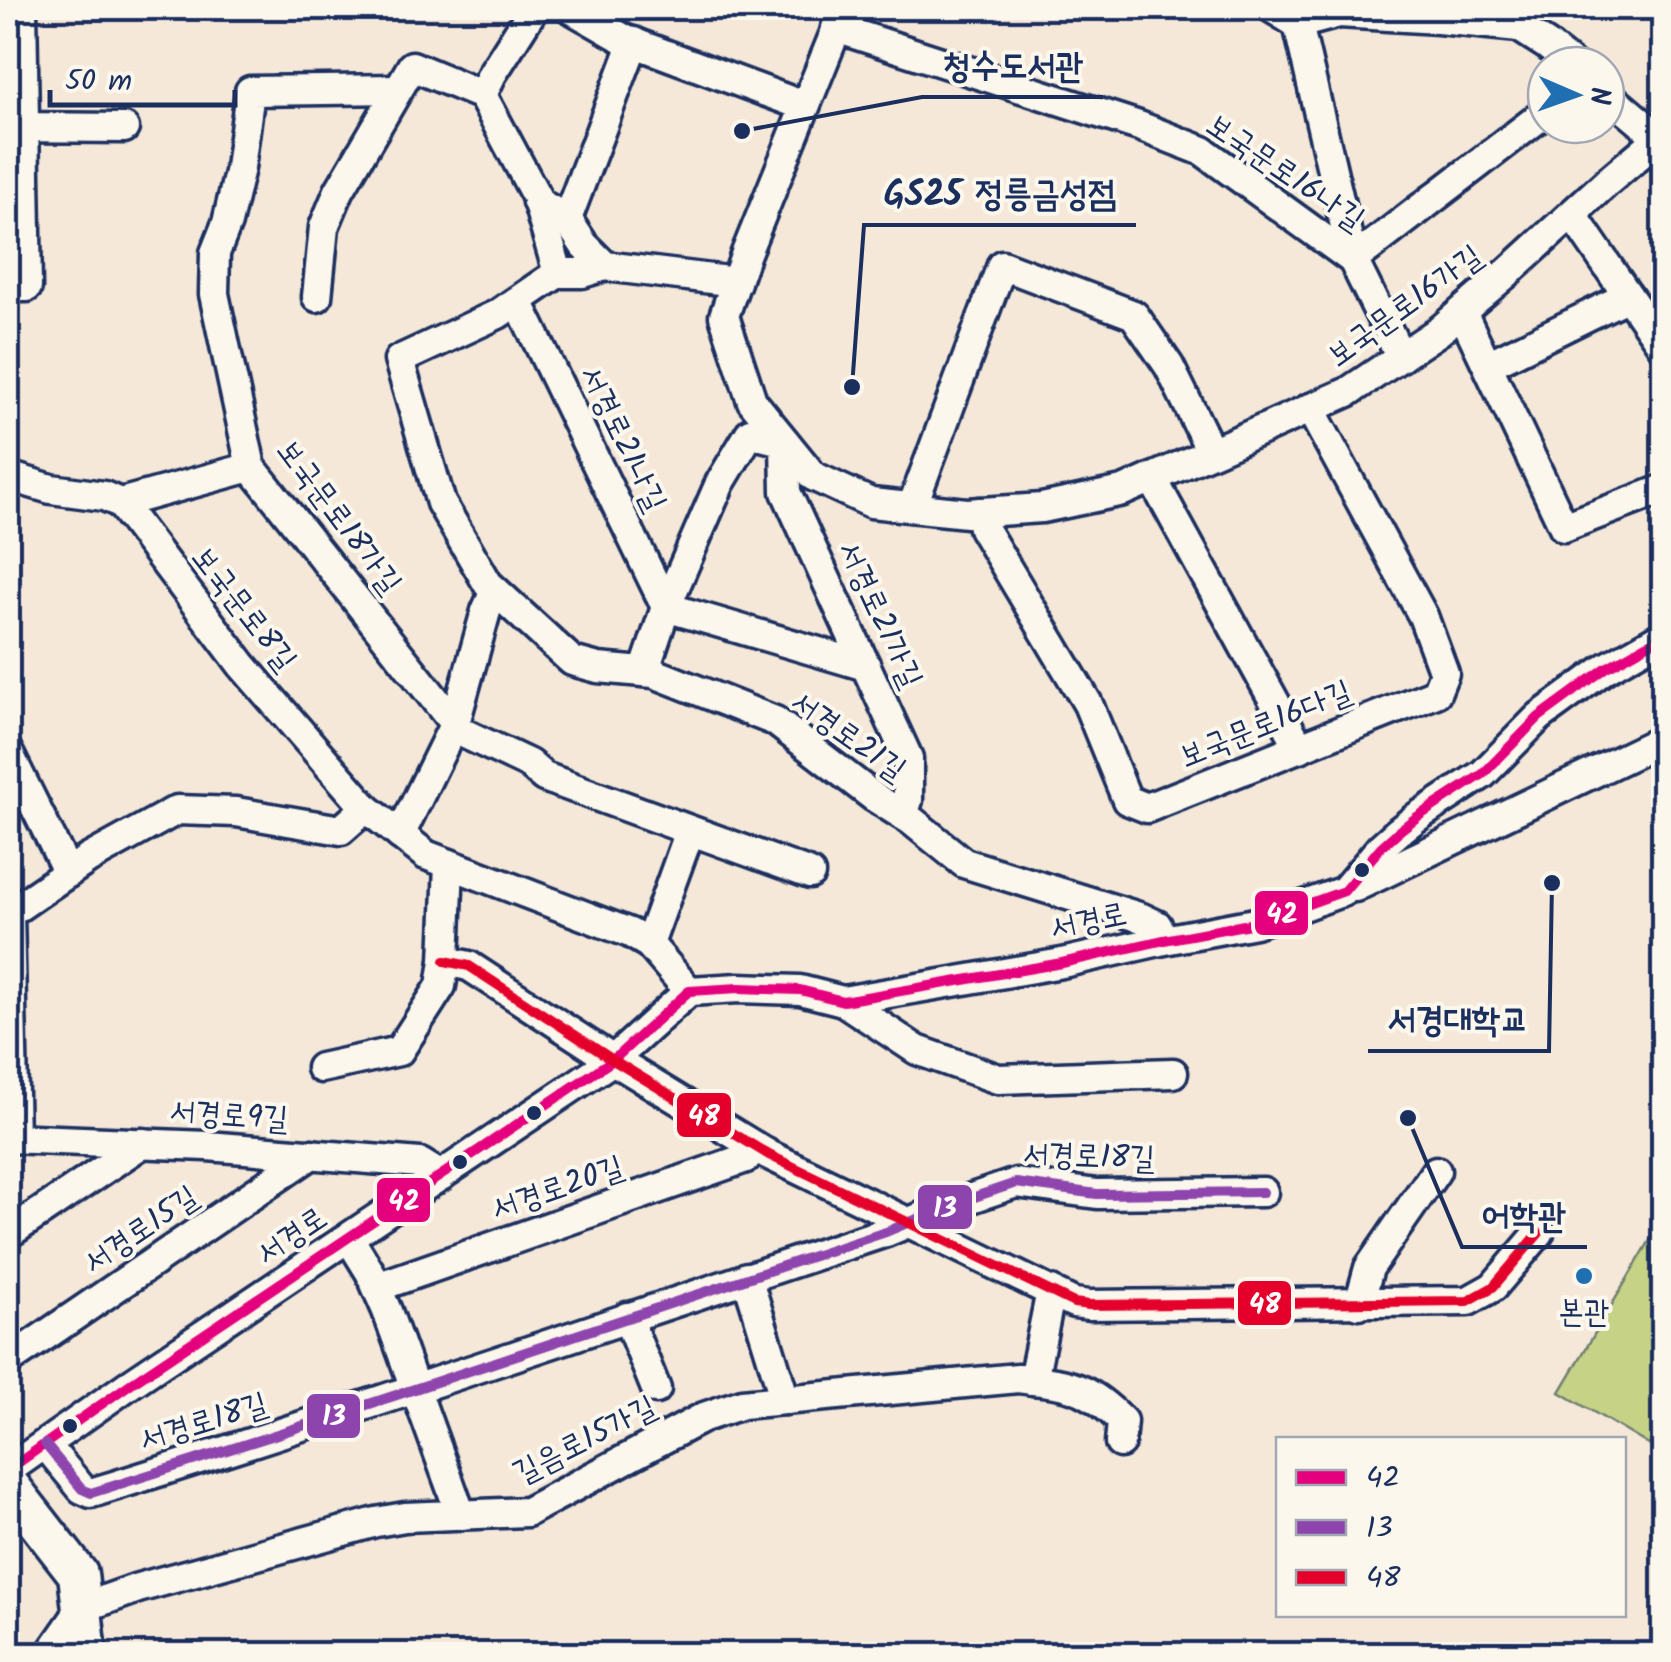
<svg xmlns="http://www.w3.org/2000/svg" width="1671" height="1662" viewBox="0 0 1671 1662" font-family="Kalam,'Poor Story',sans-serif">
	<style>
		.green { fill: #c6d285; stroke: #708072; stroke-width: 2.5 }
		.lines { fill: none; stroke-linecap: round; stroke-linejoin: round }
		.street-casing { stroke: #1b2f5e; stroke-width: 35 }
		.secondary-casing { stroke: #1b2f5e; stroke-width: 45 }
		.street { stroke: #fbf7ec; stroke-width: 28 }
		.secondary { stroke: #fbf7ec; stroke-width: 38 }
		.bus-1-casing { stroke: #fbf7ec; stroke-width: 18 }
		.bus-2-casing { stroke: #fbf7ec; stroke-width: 18 }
		.bus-3-casing { stroke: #fbf7ec; stroke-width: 18 }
		.bus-1 { stroke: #e5007d; stroke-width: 10 }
		.bus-2 { stroke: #8e44ad; stroke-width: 10 }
		.bus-3 { stroke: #e4002b; stroke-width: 10 }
		.bus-dot { fill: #1b2f5e; stroke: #fbf7ec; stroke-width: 4 }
		.poi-dot { fill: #1f6fb2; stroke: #fbf7ec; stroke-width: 4 }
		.labels { text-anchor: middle; stroke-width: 8; stroke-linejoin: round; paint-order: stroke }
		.street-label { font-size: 32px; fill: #1b2f5e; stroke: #fbf7ec }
		.poi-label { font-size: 32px; fill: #1b2f5e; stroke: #fbf7ec }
		.leader { fill: none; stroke: #1b2f5e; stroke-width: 4 }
		.callout-dot { fill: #1b2f5e; stroke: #fbf7ec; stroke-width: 4 }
		.callout-label { font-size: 35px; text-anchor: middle; font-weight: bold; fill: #1b2f5e; stroke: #fbf7ec; stroke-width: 8; stroke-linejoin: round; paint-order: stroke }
		.line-badge { stroke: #fbf7ec; stroke-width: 4 }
		.badge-label { font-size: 28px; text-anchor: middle; font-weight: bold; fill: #fff }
	</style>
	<rect width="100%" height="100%" fill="#f5e8d9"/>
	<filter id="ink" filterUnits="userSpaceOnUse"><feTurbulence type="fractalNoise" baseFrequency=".01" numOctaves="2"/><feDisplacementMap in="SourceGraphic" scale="20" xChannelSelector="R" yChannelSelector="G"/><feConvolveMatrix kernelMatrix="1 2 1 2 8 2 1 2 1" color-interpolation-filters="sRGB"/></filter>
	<g filter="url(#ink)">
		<polygon class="green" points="1655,1232 1664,1237 1664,1420 1649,1445 1560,1392"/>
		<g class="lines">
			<g class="street-casing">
				<g id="street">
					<polyline points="570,8 624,39 804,106"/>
					<polyline points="845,8 746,253 724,316 752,401 813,476 871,503 967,513 1042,508 1123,491 1348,392 1439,331 1507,273 1607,182 1658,139"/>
					<polyline points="1272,8 1298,24 1353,260 1401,357"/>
					<polyline points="1298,24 1339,13 1438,19 1519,27 1547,45 1572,65"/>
					<polyline points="836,28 1139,126 1203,151 1353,260 1546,112"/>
					<polyline points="398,89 250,91 240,168 227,223 215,253 214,294 251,467 461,732 529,764 544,777 810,874"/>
					<polyline points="1606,93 1664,142"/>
					<polyline points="482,95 492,74 534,8"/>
					<polyline points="11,127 124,128"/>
					<polyline points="537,202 567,219 584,245 605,266 736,282"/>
					<polyline points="1572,214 1628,296"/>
					<polyline points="567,219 634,42"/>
					<polyline points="605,266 582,273 558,273 498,314 399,360 441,503 488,584 572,661 598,668 654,673 775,721 874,797 912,821 964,863 1142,918 1157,925 1164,940"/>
					<polyline points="8,287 27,287 22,8"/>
					<polyline points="317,297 324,227 339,191 412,66 482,95 536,196 558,273"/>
					<polyline points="518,301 666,607 644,672"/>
					<polyline points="1462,312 1564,527 1664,489"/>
					<polyline points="1488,365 1628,296 1664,348"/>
					<polyline points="8,476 51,489 104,496 120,503 242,665 366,808 426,855 630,933 649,944 689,991"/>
					<polyline points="1152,478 1300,748"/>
					<polyline points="120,503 251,467"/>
					<polyline points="912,507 1002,265 1134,315 1169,366 1211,451"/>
					<polyline points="980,512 983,528 1088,704 1127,800 1147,808 1436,693 1444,673 1423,616 1310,408"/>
					<polyline points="866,666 666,607 720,483 750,433 785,442 786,492 908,758 908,800 903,815"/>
					<polyline points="8,752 68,873"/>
					<polyline points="400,835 455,723 486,611 495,591"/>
					<polyline points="1355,887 1664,739"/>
					<polyline points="9,913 14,1138"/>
					<polyline points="8,914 88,859 177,810 236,812 341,830 366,808"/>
					<polyline points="649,944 690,831"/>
					<polyline points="445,961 469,966 613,1060 769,1155 1074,1303 1089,1305 1468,1301 1493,1287 1539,1233"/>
					<polyline points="843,1001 917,1050 998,1079 1173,1073"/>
					<polyline points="321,1068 399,1051 441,986 445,961 449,864"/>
					<polyline points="8,1138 207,1146 420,1163 441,1176"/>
					<polyline points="8,1234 143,1143"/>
					<polyline points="349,1238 370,1272 387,1311 461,1515"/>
					<polyline points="747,1277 785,1400"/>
					<polyline points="377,1287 746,1158 758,1149"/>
					<polyline points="1359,1304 1369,1268 1436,1171"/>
					<polyline points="627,1317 656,1389"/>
					<polyline points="8,1361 312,1154"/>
					<path d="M 1033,1380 C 1075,1384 1092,1391 1122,1421 L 1120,1443"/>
					<path d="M 45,1444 L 82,1489 L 91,1493 C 357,1411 621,1319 886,1232 L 948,1206 L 1016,1183 L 1097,1194 L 1263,1192"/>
					<polyline points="8,1470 133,1382 613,1060 689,991 739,988 800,990 843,1001 1062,963 1164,940 1255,923 1344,891 1381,847 1399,831 1417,817 1483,774 1539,717 1606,668 1664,635"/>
					<polyline points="50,1654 82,1608 138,1588 376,1522 405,1517 527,1512 704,1417 742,1404 1018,1378 1033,1380 1051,1291"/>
				</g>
			</g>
			<g class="secondary-casing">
				<polyline id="secondary" points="8,1484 78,1574 87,1654"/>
			</g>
			<use href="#street" class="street"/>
			<use href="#secondary" class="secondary"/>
			<g class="bus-1-casing">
				<polyline id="bus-1" points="8,1470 133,1382 613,1060 689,991 739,988 800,990 843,1001 1062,963 1164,940 1255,923 1344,891 1381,847 1399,831 1417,817 1483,774 1539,717 1606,668 1664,635"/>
			</g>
			<g class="bus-2-casing">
				<path id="bus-2" d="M 45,1444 L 82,1489 L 91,1493 C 357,1411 621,1319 886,1232 L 948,1206 L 1016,1183 L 1097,1194 L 1263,1192"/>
			</g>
			<g class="bus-3-casing">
				<polyline id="bus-3" points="445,961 469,966 613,1060 769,1155 1074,1303 1089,1305 1468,1301 1493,1287 1539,1233"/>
			</g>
			<use href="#bus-1" class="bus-1"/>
			<use href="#bus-2" class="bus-2"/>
			<use href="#bus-3" class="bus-3"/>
		</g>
	</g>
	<g class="bus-dot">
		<circle cx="1362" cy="870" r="9"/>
		<circle cx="534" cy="1113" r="9"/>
		<circle cx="460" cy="1162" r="9"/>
		<circle cx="70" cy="1426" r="9"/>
	</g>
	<circle class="poi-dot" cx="1584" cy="1276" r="10"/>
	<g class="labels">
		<g class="street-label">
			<text transform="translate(1286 171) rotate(34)" y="11">보국문로16나길</text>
			<text transform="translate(1404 305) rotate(-36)" y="11">보국문로16가길</text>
			<text transform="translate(624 438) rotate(64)" y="11">서경로21나길</text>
			<text transform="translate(340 516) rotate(53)" y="11">보국문로18가길</text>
			<text transform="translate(245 608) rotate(52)" y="11">보국문로8길</text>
			<text transform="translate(881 614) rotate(65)" y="11">서경로21가길</text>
			<text transform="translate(1265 723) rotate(-22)" y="11">보국문로16다길</text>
			<text transform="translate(849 735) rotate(35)" y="11">서경로21길</text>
			<text transform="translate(1088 920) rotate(-12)" y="11">서경로</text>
			<text transform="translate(229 1114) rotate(4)" y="11">서경로9길</text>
			<text transform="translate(1089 1155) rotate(2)" y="11">서경로18길</text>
			<text transform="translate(557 1187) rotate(-19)" y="11">서경로20길</text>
			<text transform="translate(140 1229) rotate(-34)" y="11">서경로15길</text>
			<text transform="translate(291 1235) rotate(-34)" y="11">서경로</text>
			<text transform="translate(203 1421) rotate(-17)" y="11">서경로18길</text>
			<text transform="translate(584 1439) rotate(-27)" y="11">길음로15가길</text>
		</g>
		<g class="poi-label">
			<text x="1584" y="1322">본관</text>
		</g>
	</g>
	<path class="leader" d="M742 131L922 97H1103M852 387L864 225H1136M1552 883L1549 1051H1368M1408 1118L1462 1247H1587"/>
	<g class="callout-dot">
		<circle cx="742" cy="131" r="10"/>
		<circle cx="852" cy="387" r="10"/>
		<circle cx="1552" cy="883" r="10"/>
		<circle cx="1408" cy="1118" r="10"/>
	</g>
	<g class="callout-label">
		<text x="1013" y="77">청수도서관</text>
		<text x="1000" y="205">GS25 정릉금성점</text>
		<text x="1458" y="1031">서경대학교</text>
		<text x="1524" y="1227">어학관</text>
	</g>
	<g class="line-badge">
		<rect x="1253" y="889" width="57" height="48" rx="10" fill="#e5007d"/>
		<rect x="675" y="1091" width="58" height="48" rx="10" fill="#e4002b"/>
		<rect x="375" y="1176" width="57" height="48" rx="10" fill="#e5007d"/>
		<rect x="916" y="1183" width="58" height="48" rx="10" fill="#8e44ad"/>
		<rect x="1236" y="1279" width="57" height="48" rx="10" fill="#e4002b"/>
		<rect x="305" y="1392" width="57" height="48" rx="10" fill="#8e44ad"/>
	</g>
	<g class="badge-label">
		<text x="1282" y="923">42</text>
		<text x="704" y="1125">48</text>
		<text x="404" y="1210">42</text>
		<text x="945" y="1217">13</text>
		<text x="1265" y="1313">48</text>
		<text x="334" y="1425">13</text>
	</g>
	<rect width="1671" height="1662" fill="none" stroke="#fbf7ec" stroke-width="40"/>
	<rect x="20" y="20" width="1631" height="1622" fill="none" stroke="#1b2f5e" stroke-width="4" filter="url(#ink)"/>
	<rect x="1276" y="1437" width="350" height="180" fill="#fbf7ec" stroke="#a1a7b3" stroke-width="2.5"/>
	<rect x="1296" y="1470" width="50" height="15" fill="#e5007d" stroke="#a1a7b3" stroke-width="2.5"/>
	<text x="1366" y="1487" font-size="30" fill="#1b2f5e">42</text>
	<rect x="1296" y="1520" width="50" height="15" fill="#8e44ad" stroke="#a1a7b3" stroke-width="2.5"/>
	<text x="1366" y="1537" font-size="30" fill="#1b2f5e">13</text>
	<rect x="1296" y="1570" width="50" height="15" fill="#e4002b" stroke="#a1a7b3" stroke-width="2.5"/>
	<text x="1366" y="1587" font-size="30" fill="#1b2f5e">48</text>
	<g transform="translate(1576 95) rotate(92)"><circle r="48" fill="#fbf7ec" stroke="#a1a7b3" stroke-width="2.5"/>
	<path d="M0-8L18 38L0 25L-18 38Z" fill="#1f6fb2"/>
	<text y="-15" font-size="28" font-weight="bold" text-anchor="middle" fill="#1b2f5e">N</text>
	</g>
	<path d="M50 90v15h185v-15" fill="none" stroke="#1b2f5e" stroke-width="5"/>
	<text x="65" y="90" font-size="30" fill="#1b2f5e" stroke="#fbf7ec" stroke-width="8" paint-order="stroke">50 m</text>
</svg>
